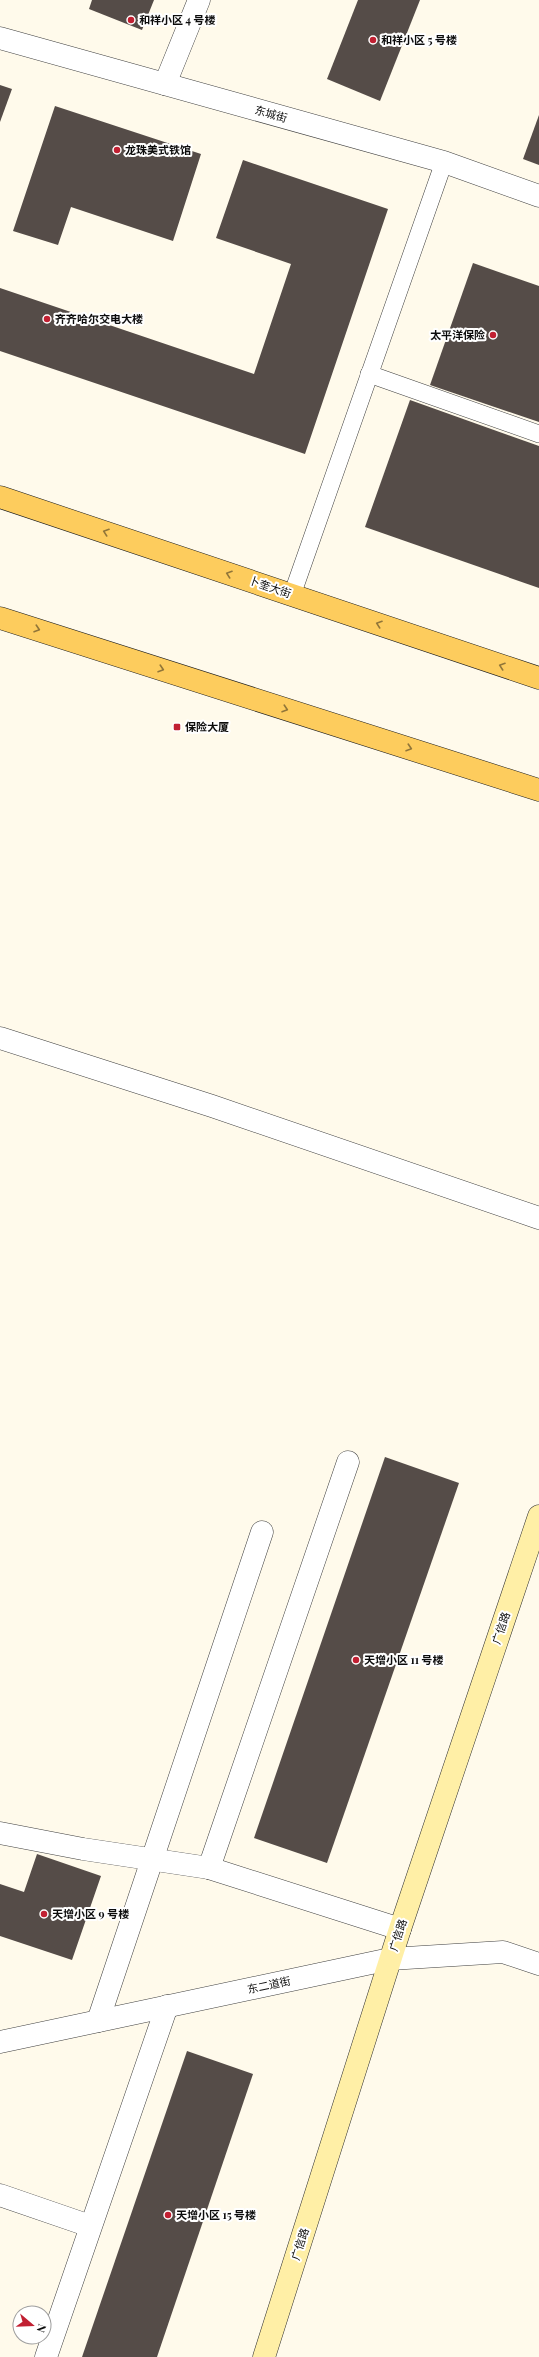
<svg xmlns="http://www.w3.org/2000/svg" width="539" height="2357" viewBox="0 0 539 2357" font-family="'Playfair Display','Noto Sans SC',serif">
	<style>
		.building { fill: #554c48 }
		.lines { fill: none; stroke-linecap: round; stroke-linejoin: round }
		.lane-casing { stroke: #3f3f3f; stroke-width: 18 }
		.street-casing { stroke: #3f3f3f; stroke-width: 23 }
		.secondary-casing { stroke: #2e2e2e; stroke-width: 23 }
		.primary-casing { stroke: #1d1d1d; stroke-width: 23 }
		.lane { stroke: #fff; stroke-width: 17 }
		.street { stroke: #fff; stroke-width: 22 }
		.secondary { stroke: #ffefa6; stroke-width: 22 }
		.primary { stroke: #fdcc5d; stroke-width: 22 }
		.oneway { stroke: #917639 }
		.poi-dot { fill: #c12032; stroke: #fff; stroke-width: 1.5 }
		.labels { text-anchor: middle; stroke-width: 4; stroke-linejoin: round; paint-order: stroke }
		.poi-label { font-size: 11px; font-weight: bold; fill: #0c0c0c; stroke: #fff; text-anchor: start }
		.street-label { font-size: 11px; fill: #0c0c0c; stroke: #fff }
	</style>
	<rect width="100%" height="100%" fill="#fffaeb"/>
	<g class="building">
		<polygon points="92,0 154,0 142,30 89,9"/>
		<polygon points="358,0 420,0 380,101 327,79"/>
		<polygon points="0,85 12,89 0,122"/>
		<polygon points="55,106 201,154 173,241 71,207 58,245 13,231"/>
		<polygon points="539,115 539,165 523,159"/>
		<polygon points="243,160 388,209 305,454 0,351 0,288 254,374 291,264 216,238"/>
		<polygon points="473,263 539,286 539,422 430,385"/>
		<polygon points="410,400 539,446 539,588 365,527"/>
		<polygon points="385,1457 459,1483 327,1863 254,1838"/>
		<polygon points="37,1854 101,1876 72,1960 0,1936 0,1884 24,1892"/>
		<polygon points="187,2051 253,2074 157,2357 82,2357"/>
	</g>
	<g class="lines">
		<g class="lane-casing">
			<g id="lane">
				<polyline points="369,374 539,434"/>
				<polyline points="292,595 444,162"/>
			</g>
		</g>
		<g class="street-casing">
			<g id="street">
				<polyline points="0,38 444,162 539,196"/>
				<polyline points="165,84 199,0"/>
				<polyline points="0,1038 212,1106 539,1218"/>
				<polyline points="0,1833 83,1849 209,1868 400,1929"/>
				<polyline points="209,1868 348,1462"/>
				<polyline points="98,2021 262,1532"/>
				<polyline points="0,2042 390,1959 503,1952 539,1964"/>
				<polyline points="0,2195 90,2226"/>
				<polyline points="46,2357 167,2006"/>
			</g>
		</g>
		<g class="secondary-casing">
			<polyline id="secondary" points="264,2357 400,1929 539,1516"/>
		</g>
		<g class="primary-casing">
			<g id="primary">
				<polyline points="0,497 539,678"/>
				<polyline points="0,618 539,790"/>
			</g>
		</g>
		<use href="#lane" class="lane"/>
		<use href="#street" class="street"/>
		<use href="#secondary" class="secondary"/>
		<use href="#primary" class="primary"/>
	</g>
	<defs><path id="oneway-chevron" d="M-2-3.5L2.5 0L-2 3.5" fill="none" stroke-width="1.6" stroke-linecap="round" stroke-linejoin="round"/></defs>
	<g class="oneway">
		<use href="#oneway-chevron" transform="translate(106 532) rotate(-161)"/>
		<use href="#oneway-chevron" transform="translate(229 574) rotate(-161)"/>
		<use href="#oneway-chevron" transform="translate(379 624) rotate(-161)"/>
		<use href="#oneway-chevron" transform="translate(37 629) rotate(18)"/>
		<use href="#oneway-chevron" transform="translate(502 666) rotate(-161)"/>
		<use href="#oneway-chevron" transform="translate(161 669) rotate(18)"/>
		<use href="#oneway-chevron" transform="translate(285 709) rotate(18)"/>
		<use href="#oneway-chevron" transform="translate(409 748) rotate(18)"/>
	</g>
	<g class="poi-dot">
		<circle cx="131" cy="20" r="4"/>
		<circle cx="373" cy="40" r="4"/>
		<circle cx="117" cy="150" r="4"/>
		<circle cx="47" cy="319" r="4"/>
		<circle cx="493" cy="335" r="4"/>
		<rect x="173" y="723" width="8" height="8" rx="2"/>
		<circle cx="356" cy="1660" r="4"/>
		<circle cx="44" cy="1914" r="4"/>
		<circle cx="168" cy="2215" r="4"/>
	</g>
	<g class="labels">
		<g class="poi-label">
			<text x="139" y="24">和祥小区 4 号楼</text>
			<text x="381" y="44">和祥小区 5 号楼</text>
			<text x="125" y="154">龙珠美式铁馆</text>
			<text x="55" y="323">齐齐哈尔交电大楼</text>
			<text x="485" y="339" text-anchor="end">太平洋保险</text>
			<text x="185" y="731">保险大厦</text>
			<text x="364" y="1664">天增小区 11 号楼</text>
			<text x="52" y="1918">天增小区 9 号楼</text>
			<text x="176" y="2219">天增小区 15 号楼</text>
		</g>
		<g class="street-label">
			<text transform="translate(271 114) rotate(16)" y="4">东城街</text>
			<text transform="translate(270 587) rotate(19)" y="4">卜奎大街</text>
			<text transform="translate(501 1628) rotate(-71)" y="4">广信路</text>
			<text transform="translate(398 1935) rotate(-72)" y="4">广信路</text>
			<text transform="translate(269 1985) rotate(-12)" y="4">东二道街</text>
			<text transform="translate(300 2244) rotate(-72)" y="4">广信路</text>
		</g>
	</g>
	<g transform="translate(32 2325) rotate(109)"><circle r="19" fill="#ffffff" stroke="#9e9e9e"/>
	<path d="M0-3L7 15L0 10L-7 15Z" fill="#c12032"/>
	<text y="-6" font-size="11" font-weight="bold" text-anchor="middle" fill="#0c0c0c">N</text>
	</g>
</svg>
